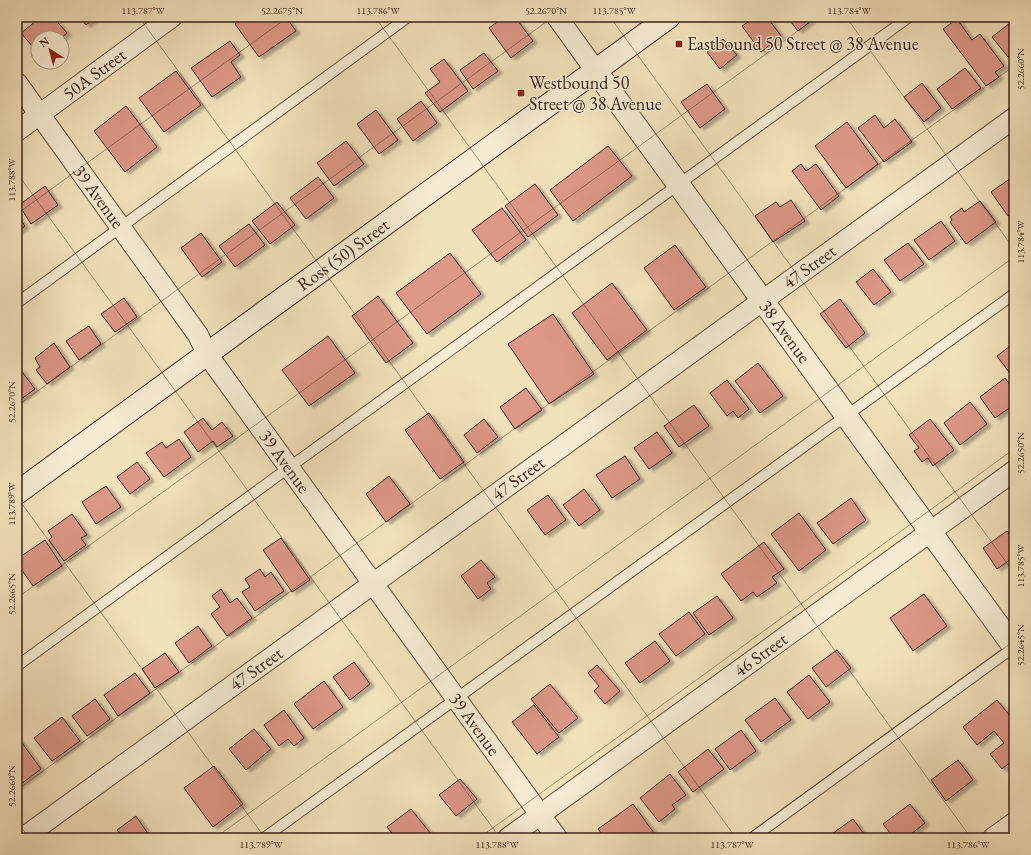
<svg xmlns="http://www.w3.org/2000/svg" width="1031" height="855" viewBox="0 0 1031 855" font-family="'EB Garamond',serif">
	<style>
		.building { fill: #dd9887; stroke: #3b2318; filter: url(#shadow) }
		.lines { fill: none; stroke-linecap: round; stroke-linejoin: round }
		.service-casing { stroke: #695341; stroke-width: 12 }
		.minor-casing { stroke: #695341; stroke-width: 22 }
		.tertiary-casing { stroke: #695341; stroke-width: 24 }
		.secondary-casing { stroke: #3b2318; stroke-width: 24 }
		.service { stroke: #f7ecd3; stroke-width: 10 }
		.minor { stroke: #f7ecd3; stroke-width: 20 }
		.tertiary { stroke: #f7ecd3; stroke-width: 22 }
		.secondary { stroke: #f7ecd3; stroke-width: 22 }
		.ticks { fill: none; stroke: #3b2318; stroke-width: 1; stroke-opacity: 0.45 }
		.poi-dot { fill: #8f2418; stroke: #f7ecd3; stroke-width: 1.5 }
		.labels { text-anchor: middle; stroke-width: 3; stroke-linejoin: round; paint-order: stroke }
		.poi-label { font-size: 18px; fill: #3b2318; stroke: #f7ecd3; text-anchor: start }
		.street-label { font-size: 18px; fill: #3b2318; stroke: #f7ecd3 }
		.neatline { fill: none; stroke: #3b2318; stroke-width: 1.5 }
		.ticks-label { font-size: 10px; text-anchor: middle; fill: #3b2318 }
	</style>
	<defs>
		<filter id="shadow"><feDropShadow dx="4.5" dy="2.5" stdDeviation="1" flood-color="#0004"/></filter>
	</defs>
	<rect width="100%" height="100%" fill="#f2e2bc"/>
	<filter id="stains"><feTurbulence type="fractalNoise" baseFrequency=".005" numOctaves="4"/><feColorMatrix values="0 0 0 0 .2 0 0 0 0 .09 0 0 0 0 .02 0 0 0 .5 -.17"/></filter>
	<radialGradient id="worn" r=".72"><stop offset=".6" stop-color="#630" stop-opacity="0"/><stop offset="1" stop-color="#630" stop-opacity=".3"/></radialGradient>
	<g class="building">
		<polygon points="33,17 53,17 67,33 61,38 38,38 38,53 21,33 36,21"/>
		<polygon points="80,17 96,17 86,25"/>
		<polygon points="244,17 286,17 296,31 259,57 235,24"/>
		<polygon points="504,17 515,17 533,41 511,58 489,28"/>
		<polygon points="755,17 767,17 781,36 761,52 742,26"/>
		<polygon points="787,17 807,17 811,21 798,31"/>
		<polygon points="957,19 972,40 980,34 1004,66 995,72 999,77 986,86 943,29"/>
		<polygon points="1010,23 1014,29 1014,52 1008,57 992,37"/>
		<polygon points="723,39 737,55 720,69 707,52"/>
		<polygon points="230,41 240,55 231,62 241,77 212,97 191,68"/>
		<polygon points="484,53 498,71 473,89 460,70"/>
		<polygon points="444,59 468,91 440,112 425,93 440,82 430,69"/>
		<polygon points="965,68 981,88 952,109 937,89"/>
		<polygon points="176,71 201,105 164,132 139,98"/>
		<polygon points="922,83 941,108 924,122 904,97"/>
		<polygon points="707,84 725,109 700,128 681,102"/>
		<polygon points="421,101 437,123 413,141 397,119"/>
		<polygon points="126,106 157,147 125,172 94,131"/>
		<polygon points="376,110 398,140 379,154 357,124"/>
		<polygon points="875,115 884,128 895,119 912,142 884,162 858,128"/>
		<polygon points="847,122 878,164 846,188 815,146"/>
		<polygon points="346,141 364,164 334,186 317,163"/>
		<polygon points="608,146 632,176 573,221 550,190"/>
		<polygon points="801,164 806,171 816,164 839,196 821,210 792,171"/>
		<polygon points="1014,176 1014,212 1008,216 991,192"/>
		<polygon points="318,177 334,198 306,219 290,198"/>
		<polygon points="535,184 558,215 528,237 505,206"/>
		<polygon points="45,186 58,205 31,224 19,205"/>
		<polygon points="791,200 805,221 773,242 755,216 776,202 780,207"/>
		<polygon points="980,201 996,222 966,244 950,222 952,220 950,217 962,208 964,212"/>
		<polygon points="277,202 295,225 270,244 252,221"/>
		<polygon points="502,208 526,240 497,262 472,230"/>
		<polygon points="17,215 25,226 17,232"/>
		<polygon points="941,221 955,241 929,260 914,240"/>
		<polygon points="249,224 265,245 235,267 219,246"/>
		<polygon points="201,233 222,262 202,277 181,248"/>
		<polygon points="908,243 924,264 900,281 884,260"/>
		<polygon points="675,245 706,287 674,310 644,268"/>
		<polygon points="450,253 481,294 427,334 396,293"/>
		<polygon points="873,269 891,292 874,305 856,282"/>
		<polygon points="612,283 647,330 607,360 572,313"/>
		<polygon points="378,296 413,343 386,363 352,316"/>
		<polygon points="124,298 137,317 115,332 101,314"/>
		<polygon points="840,299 865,333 846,348 820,314"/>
		<polygon points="553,314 594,374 549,404 508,344"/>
		<polygon points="89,326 101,344 79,360 66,341"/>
		<polygon points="328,336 355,373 309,406 282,370"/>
		<polygon points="54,343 70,367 47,384 36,370 40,367 35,358"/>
		<polygon points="1014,343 1014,379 997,356"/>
		<polygon points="758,363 783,396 760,413 735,381"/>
		<polygon points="20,369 35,389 17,402 17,371"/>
		<polygon points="1005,378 1014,390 1014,405 995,418 980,397"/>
		<polygon points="727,380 749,409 738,418 733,411 727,416 710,393"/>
		<polygon points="526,388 542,410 515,429 500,407"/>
		<polygon points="970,402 987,424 960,445 944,423"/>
		<polygon points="694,405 709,426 679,447 664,426"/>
		<polygon points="429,413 464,462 440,479 405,430"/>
		<polygon points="203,418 212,430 222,422 233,436 217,447 213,441 198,452 184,432"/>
		<polygon points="484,419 498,437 477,453 464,435"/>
		<polygon points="930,419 954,450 933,466 928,458 922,462 914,451 919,448 909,435"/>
		<polygon points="657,432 672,453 649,469 634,448"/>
		<polygon points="179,439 191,457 164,477 146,453 162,442 166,448"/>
		<polygon points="625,456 640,479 612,498 596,475"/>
		<polygon points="137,462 150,479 130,494 117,477"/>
		<polygon points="389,476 410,504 386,522 366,494"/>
		<polygon points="106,486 121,507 96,524 82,502"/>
		<polygon points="584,489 600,510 579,526 563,505"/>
		<polygon points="548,495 566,520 545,535 527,510"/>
		<polygon points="851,498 866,520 833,544 817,523"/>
		<polygon points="799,513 826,550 799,571 771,534"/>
		<polygon points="72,514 87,535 81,538 86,545 64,561 49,540 52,537 48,531"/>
		<polygon points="1007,531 1014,540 1014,557 997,569 983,548"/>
		<polygon points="281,538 310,580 292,592 263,550"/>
		<polygon points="45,540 62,566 33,586 17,563 17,559"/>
		<polygon points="764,542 784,569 772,577 777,583 757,597 753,592 741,601 721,574"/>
		<polygon points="481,560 495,577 487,583 491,589 478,599 461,576"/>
		<polygon points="260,569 265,577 271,572 284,591 255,611 242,592 250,587 245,579"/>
		<polygon points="221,589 230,603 237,598 252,618 227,636 211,614 220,607 212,596"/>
		<polygon points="924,594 947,626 913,651 890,618"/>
		<polygon points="717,596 733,618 709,635 693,613"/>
		<polygon points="689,612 705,634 676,656 659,634"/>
		<polygon points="198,626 212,646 189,663 175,643"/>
		<polygon points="655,641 670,661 640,683 625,663"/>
		<polygon points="837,650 851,668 826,687 812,668"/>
		<polygon points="165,653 179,672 155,688 142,669"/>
		<polygon points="354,662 370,684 350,700 333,677"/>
		<polygon points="597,665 620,691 605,704 594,691 599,686 588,673"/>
		<polygon points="135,673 150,693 118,716 104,695"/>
		<polygon points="809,675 830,702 808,719 787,692"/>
		<polygon points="324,681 343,707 313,729 294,704"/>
		<polygon points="550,684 578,718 559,733 531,699"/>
		<polygon points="775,698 791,720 761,742 745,720"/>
		<polygon points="95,699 110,719 87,736 72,716"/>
		<polygon points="997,700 1014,721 1014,759 1002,769 990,754 1004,743 994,731 977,745 963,727"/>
		<polygon points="534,705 559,737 537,754 512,722"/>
		<polygon points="284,710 304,738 294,746 288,739 279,746 264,725"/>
		<polygon points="62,717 80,741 52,761 34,738"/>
		<polygon points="254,729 271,749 246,770 229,749"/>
		<polygon points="741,730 756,751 730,770 715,749"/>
		<polygon points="17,736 41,769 17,787"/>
		<polygon points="708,749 724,769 693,792 678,772"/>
		<polygon points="958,760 973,780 946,801 931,780"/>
		<polygon points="214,766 243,804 213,827 184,788"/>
		<polygon points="670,774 686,795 672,805 675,809 659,822 640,798"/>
		<polygon points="460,779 477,799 456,816 439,795"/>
		<polygon points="633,804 654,833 647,838 605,838 598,829"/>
		<polygon points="910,804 925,823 906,838 894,838 883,824"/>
		<polygon points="411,809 431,834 425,838 396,838 387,827"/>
		<polygon points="136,816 151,838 123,838 117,830"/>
		<polygon points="853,819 867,838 826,838"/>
	</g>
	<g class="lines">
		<g class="service-casing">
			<g id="service">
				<polyline points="17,303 408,17"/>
				<polyline points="17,666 276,477 909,17"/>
				<polyline points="264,838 1014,294"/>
				<polyline points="752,838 1014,647"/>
			</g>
		</g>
		<g class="minor-casing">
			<g id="minor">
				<polyline points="557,17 596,71"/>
				<path id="s1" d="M 17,83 L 198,335 L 207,354 L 557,838"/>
				<path id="s2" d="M 17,131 L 172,17"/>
				<path id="s3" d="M 23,838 L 1014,118"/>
				<path id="s4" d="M 508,838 L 1014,471"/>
				<polyline points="993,838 1014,823"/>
			</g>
		</g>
		<g class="tertiary-casing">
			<g id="tertiary">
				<path id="s5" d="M 596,71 L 1014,647"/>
			</g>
		</g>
		<g class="secondary-casing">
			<g id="secondary">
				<path id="s6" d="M 17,493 L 207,354 L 669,17"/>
			</g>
		</g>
		<use href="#service" class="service"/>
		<use href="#minor" class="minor"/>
		<use href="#tertiary" class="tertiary"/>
		<use href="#secondary" class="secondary"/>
	</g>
	<path class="ticks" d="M 139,17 L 736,838M 375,17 L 971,838M 610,17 L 1014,573M 846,17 L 1014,249M 17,22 L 24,17M 17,173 L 500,838M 17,214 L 288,17M 17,406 L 553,17M 17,497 L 265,838M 17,598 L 817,17M 17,790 L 1014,66M 17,821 L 29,838M 215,838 L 1014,257M 479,838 L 1014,449M 743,838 L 1014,641M 1007,838 L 1014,833"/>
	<g class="poi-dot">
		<rect x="675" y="40" width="8" height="8" rx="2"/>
		<rect x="517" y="89" width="8" height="8" rx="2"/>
	</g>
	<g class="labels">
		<g class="poi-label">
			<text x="687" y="50">Eastbound 50 Street @ 38 Avenue</text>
			<text x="529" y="89">Westbound 50<tspan x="529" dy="21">Street @ 38 Avenue</tspan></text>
		</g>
		<g class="street-label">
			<text dy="6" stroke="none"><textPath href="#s2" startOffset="96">50A Street</textPath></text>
			<text dy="6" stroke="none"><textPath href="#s1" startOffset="140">39 Avenue</textPath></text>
			<text dy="6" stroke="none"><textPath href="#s6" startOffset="404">Ross (50) Street</textPath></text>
			<text dy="6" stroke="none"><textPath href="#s3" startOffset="972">47 Street</textPath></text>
			<text dy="6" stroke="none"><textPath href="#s5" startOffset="322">38 Avenue</textPath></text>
			<text dy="6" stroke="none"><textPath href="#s1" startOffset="464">39 Avenue</textPath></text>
			<text dy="6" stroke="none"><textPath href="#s3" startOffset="612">47 Street</textPath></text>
			<text dy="6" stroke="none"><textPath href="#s4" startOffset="312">46 Street</textPath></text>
			<text dy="6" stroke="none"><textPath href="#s3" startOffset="288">47 Street</textPath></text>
			<text dy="6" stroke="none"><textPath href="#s1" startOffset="788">39 Avenue</textPath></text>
		</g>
	</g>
	<rect width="1031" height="855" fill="none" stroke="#f2e2bc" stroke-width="44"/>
	<g transform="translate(50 50) rotate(324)"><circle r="19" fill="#f7ecd3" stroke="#ac9c88"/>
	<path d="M0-3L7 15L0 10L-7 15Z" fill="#8f2418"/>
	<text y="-6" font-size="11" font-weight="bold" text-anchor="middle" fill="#3b2318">N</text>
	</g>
	<rect x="22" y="22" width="987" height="811" class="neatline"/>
	<g class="ticks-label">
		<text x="143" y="14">113.787°W</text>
		<text x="282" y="14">52.2675°N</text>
		<text x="378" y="14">113.786°W</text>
		<text x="546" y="14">52.2670°N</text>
		<text x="614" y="14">113.785°W</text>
		<text x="849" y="14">113.784°W</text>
		<text transform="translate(1020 69) rotate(-90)" y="4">52.2660°N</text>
		<text transform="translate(11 180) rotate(-90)" y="4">113.788°W</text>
		<text transform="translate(1020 242) rotate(-90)" y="4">113.784°W</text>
		<text transform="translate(11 402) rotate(-90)" y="4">52.2670°N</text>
		<text transform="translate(1020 453) rotate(-90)" y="4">52.2650°N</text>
		<text transform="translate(11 504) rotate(-90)" y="4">113.789°W</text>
		<text transform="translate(1020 566) rotate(-90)" y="4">113.785°W</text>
		<text transform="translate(11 594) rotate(-90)" y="4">52.2665°N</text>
		<text transform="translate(1020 645) rotate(-90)" y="4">52.2645°N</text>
		<text transform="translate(11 786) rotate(-90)" y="4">52.2660°N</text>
		<text x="261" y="848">113.789°W</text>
		<text x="497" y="848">113.788°W</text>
		<text x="732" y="848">113.787°W</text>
		<text x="968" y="848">113.786°W</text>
	</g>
	<rect width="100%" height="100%" filter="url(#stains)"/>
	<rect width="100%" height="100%" fill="url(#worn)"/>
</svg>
